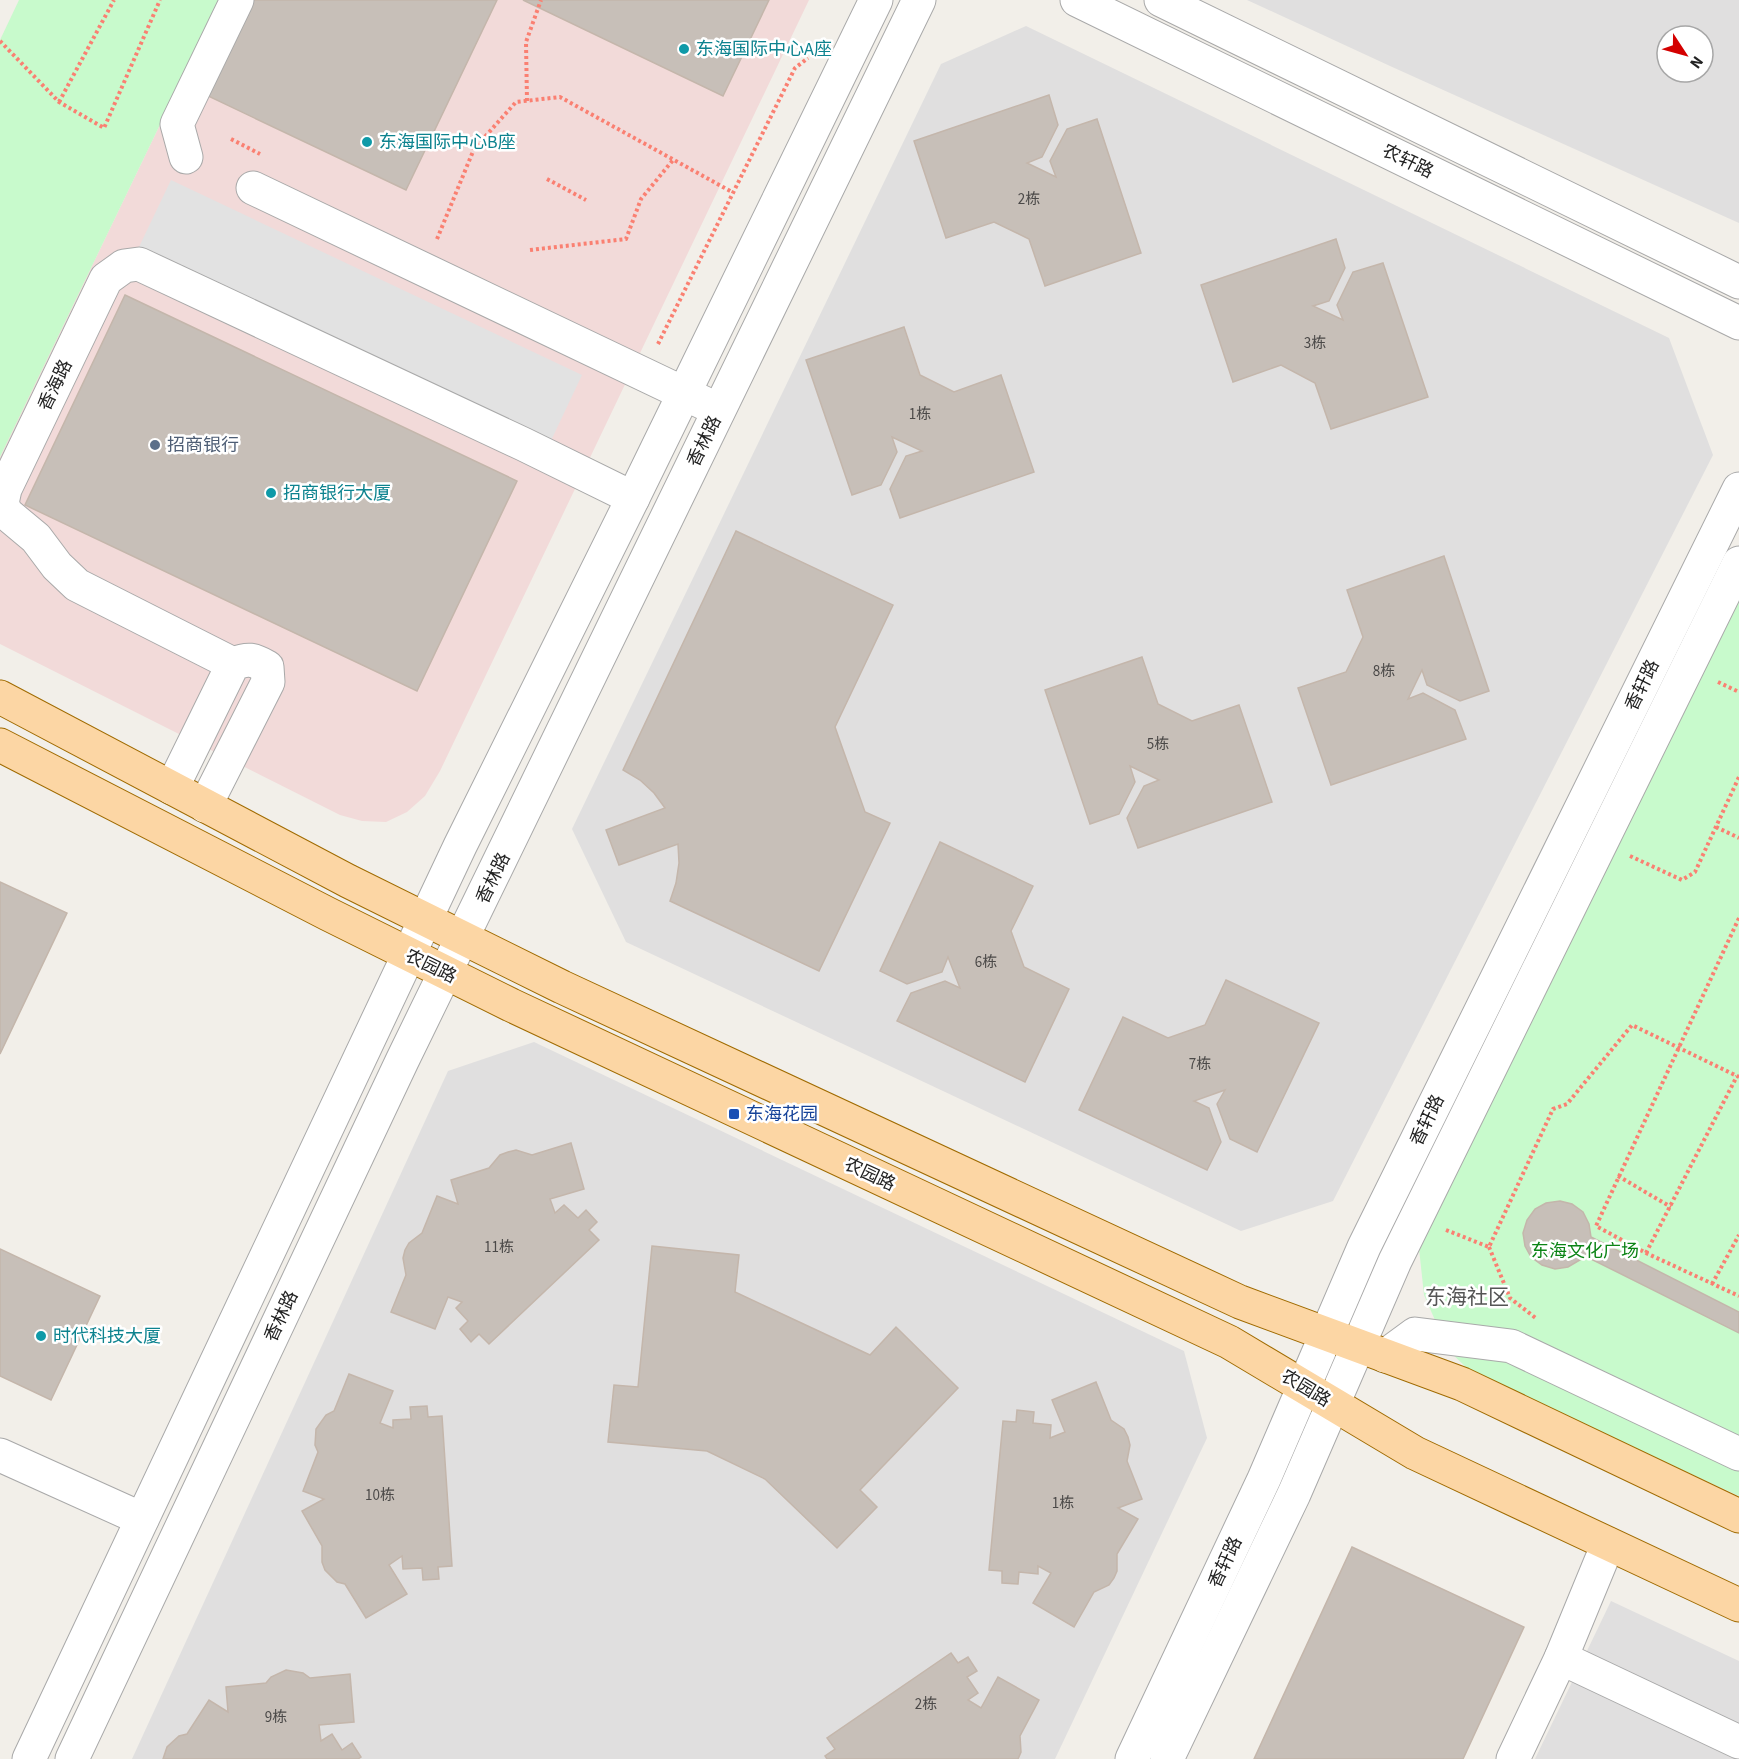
<svg xmlns="http://www.w3.org/2000/svg" width="1739" height="1759" viewBox="0 0 1739 1759" font-family="'Source Sans 3','Noto Sans SC',sans-serif">
	<style>
		.residential { fill: #e0dfdf; fill-rule: evenodd }
		.commercial { fill: #f2dad9 }
		.park { fill: #c8facc }
		.parking { fill: #e2e2e2 }
		.building { fill: #c7bfb8; stroke: #c4b6ab; stroke-width: 1.5 }
		.lines { fill: none; stroke-linecap: round; stroke-linejoin: round }
		.minor-casing { stroke: #a9a9a9; stroke-width: 35 }
		.major-casing { stroke: #a06b00; stroke-width: 35 }
		.path { stroke: #fa8072; stroke-width: 4; stroke-dasharray: 3 3; stroke-linecap: butt }
		.minor { stroke: #fff; stroke-width: 33 }
		.major { stroke: #fcd6a4; stroke-width: 33 }
		.culture-dot { fill: #0f9aa8; stroke: #fff; stroke-width: 2 }
		.service-dot { fill: #5c6f8a; stroke: #fff; stroke-width: 2 }
		.transit-dot { fill: #1a4fb4; stroke: #fff; stroke-width: 2 }
		.labels { text-anchor: middle; stroke-width: 5; stroke-linejoin: round; paint-order: stroke }
		.number-label { font-size: 15px; fill: #4b4948 }
		.culture-label { font-size: 18px; fill: #0d838f; stroke: #fff; text-anchor: start }
		.street-label { font-size: 18px; fill: #222; stroke: #fff }
		.service-label { font-size: 18px; fill: #4e5e75; stroke: #fff; text-anchor: start }
		.transit-label { font-size: 18px; fill: #164399; stroke: #fff; text-anchor: start }
		.park-label { font-size: 18px; fill: #0c8416; stroke: #fff }
		.quarter-label { font-size: 21px; fill: #555; stroke: #fff }
	</style>
	<rect width="100%" height="100%" fill="#f2efe9"/>
	<g class="residential">
		<path d="M 1247,0 L 1739,0 L 1739,223 L 1390,66 ZM 1667,36 L 1703,36 L 1703,72 L 1667,72 Z"/>
		<polygon points="1026,26 1669,338 1713,455 1333,1201 1241,1231 626,942 572,829 941,64"/>
		<polygon points="534,1042 1184,1351 1207,1438 1055,1759 132,1759 448,1071"/>
		<polygon points="1611,1601 1739,1661 1739,1759 1535,1759"/>
	</g>
	<polygon class="commercial" points="220,0 809,0 440,771 425,796 407,812 386,822 362,821 340,815 0,644 0,457"/>
	<g class="park">
		<polygon points="19,0 220,0 0,457 0,40"/>
		<polygon points="1739,597 1739,1496 1472,1373 1448,1350 1424,1295 1418,1239"/>
	</g>
	<polygon class="parking" points="171,180 582,375 539,466 128,270"/>
	<g class="building">
		<polygon points="251,0 497,0 406,190 206,95"/>
		<polygon points="523,0 769,0 723,96"/>
		<polygon points="1049,95 1058,125 1042,157 1027,163 1056,177 1050,161 1067,129 1097,119 1141,253 1045,286 1029,239 994,222 946,238 914,141"/>
		<polygon points="1336,239 1345,268 1329,301 1313,306 1343,320 1337,305 1353,272 1383,263 1428,397 1331,429 1315,383 1281,365 1233,382 1201,285"/>
		<polygon points="125,295 517,481 417,691 25,505"/>
		<polygon points="904,327 920,375 954,392 1001,375 1034,472 900,518 890,489 906,456 922,451 892,437 897,452 881,485 852,495 806,360"/>
		<polygon points="736,531 893,605 835,727 865,812 890,823 819,971 670,901 676,883 679,863 678,844 619,865 606,830 665,808 654,793 640,780 623,770"/>
		<polygon points="1444,556 1489,691 1460,701 1427,685 1422,670 1408,699 1423,693 1455,710 1466,739 1331,785 1298,688 1346,672 1363,637 1347,590"/>
		<polygon points="1142,657 1158,704 1192,721 1239,705 1272,802 1138,848 1127,818 1144,786 1159,780 1130,766 1135,782 1119,814 1090,824 1045,690"/>
		<polygon points="940,842 1033,886 1011,931 1024,967 1069,989 1025,1082 897,1021 911,993 945,981 960,988 948,957 942,972 907,984 880,971"/>
		<polygon points="0,882 67,913 0,1054"/>
		<polygon points="1226,980 1319,1023 1257,1152 1230,1139 1217,1104 1225,1090 1194,1101 1209,1108 1221,1142 1207,1170 1079,1110 1123,1017 1168,1038 1205,1025"/>
		<polygon points="571,1143 584,1189 550,1199 555,1213 564,1205 578,1218 586,1210 597,1222 589,1230 599,1240 489,1344 479,1334 471,1342 460,1329 468,1321 456,1308 462,1302 448,1297 435,1329 391,1312 406,1275 403,1258 405,1250 409,1243 422,1233 437,1196 458,1204 451,1180 489,1168 500,1155 508,1152 516,1150 532,1155"/>
		<polygon points="1560,1201 1572,1204 1583,1212 1589,1224 1591,1237 1739,1312 1739,1333 1583,1255 1580,1260 1568,1267 1555,1269 1542,1265 1531,1257 1525,1246 1523,1233 1527,1220 1535,1209 1546,1203"/>
		<polygon points="652,1246 739,1255 735,1292 870,1355 896,1327 958,1388 860,1490 877,1507 837,1548 765,1479 707,1451 608,1442 614,1385 638,1387"/>
		<polygon points="0,1249 100,1296 51,1400 0,1376"/>
		<polygon points="349,1374 393,1391 380,1423 393,1428 393,1420 411,1419 410,1407 427,1406 428,1417 442,1416 452,1566 438,1567 439,1579 423,1580 422,1568 403,1569 402,1556 389,1565 407,1594 366,1618 345,1584 337,1582 325,1570 322,1562 322,1546 302,1511 324,1499 303,1491 318,1452 315,1445 316,1429 326,1415 334,1411"/>
		<polygon points="1096,1382 1111,1420 1124,1429 1128,1437 1130,1445 1127,1461 1142,1499 1118,1508 1138,1519 1117,1554 1117,1571 1114,1578 1109,1585 1094,1592 1074,1627 1033,1603 1051,1573 1038,1566 1038,1574 1019,1572 1018,1584 1002,1583 1002,1571 989,1570 1003,1421 1016,1422 1017,1410 1034,1412 1033,1423 1051,1425 1050,1438 1065,1432 1052,1400"/>
		<polygon points="1352,1547 1524,1627 1463,1759 1254,1759"/>
		<polygon points="951,1653 958,1663 968,1657 977,1671 967,1677 978,1693 968,1700 981,1708 998,1677 1039,1700 1020,1736 1021,1752 1018,1759 827,1759 825,1756 835,1749 827,1738"/>
		<polygon points="286,1670 303,1673 310,1678 350,1674 354,1722 319,1725 321,1741 332,1734 342,1750 352,1743 361,1757 358,1759 163,1759 167,1747 179,1736 187,1734 209,1700 228,1712 226,1687 266,1683 271,1677"/>
	</g>
	<g class="lines">
		<g class="minor-casing">
			<g id="minor">
				<polyline points="1077,0 1739,323"/>
				<polyline points="1161,0 1739,282"/>
				<polyline points="186,157 177,124 237,0"/>
				<polyline points="253,188 704,403"/>
				<polyline points="233,664 77,585 57,566 36,538 6,513 2,503 5,489 106,279 124,266 139,264 523,444 633,498"/>
				<path d="M 172,788 L 233,664 C 248,658 253,659 267,667 L 268,682 L 205,806"/>
				<polyline points="1385,1356 1415,1334 1511,1346 1739,1454"/>
				<polyline points="0,1455 142,1519"/>
				<polyline points="1561,1658 1739,1742"/>
				<polyline points="29,1759 460,846 633,498 876,0"/>
				<polyline points="72,1759 402,1061 919,0"/>
				<polyline points="1132,1759 1264,1479 1364,1247 1739,489"/>
				<polyline points="1167,1759 1294,1494 1395,1261 1739,563"/>
				<polyline points="1513,1759 1561,1658 1608,1544"/>
			</g>
		</g>
		<g class="major-casing">
			<g id="major">
				<polyline points="0,697 348,881 562,987 1240,1302 1462,1384 1739,1516"/>
				<polyline points="0,745 328,914 511,1005 1229,1342 1415,1453 1739,1605"/>
			</g>
		</g>
		<g class="path">
			<polyline points="0,41 59,102 104,128 160,0"/>
			<polyline points="527,101 526,42 541,0"/>
			<polyline points="59,102 114,0"/>
			<polyline points="231,139 260,154"/>
			<polyline points="547,179 586,200"/>
			<polyline points="437,239 474,149 516,102 560,97 732,192"/>
			<polyline points="530,250 626,239 641,199 673,160"/>
			<polyline points="658,344 795,68 808,58"/>
			<polyline points="1718,682 1739,692"/>
			<polyline points="1716,827 1739,838"/>
			<polyline points="1630,856 1682,880 1695,872 1739,777"/>
			<polyline points="1739,918 1596,1226 1646,1253 1739,1296"/>
			<polyline points="1618,1176 1671,1207"/>
			<polyline points="1446,1230 1489,1247 1553,1109 1567,1104 1632,1025 1739,1077"/>
			<polyline points="1489,1247 1510,1298 1537,1319"/>
			<polyline points="1646,1253 1737,1076"/>
			<polyline points="1712,1284 1739,1235"/>
		</g>
		<use href="#minor" class="minor"/>
		<use href="#major" class="major"/>
	</g>
	<g class="culture-dot">
		<circle cx="684" cy="49" r="6"/>
		<circle cx="367" cy="142" r="6"/>
		<circle cx="271" cy="493" r="6"/>
		<circle cx="41" cy="1336" r="6"/>
	</g>
	<circle class="service-dot" cx="155" cy="445" r="6"/>
	<rect class="transit-dot" x="728" y="1108" width="12" height="12" rx="3"/>
	<g class="labels">
		<g class="number-label">
			<text x="1029" y="204">2栋</text>
			<text x="1315" y="348">3栋</text>
			<text x="920" y="419">1栋</text>
			<text x="1384" y="676">8栋</text>
			<text x="1158" y="749">5栋</text>
			<text x="986" y="967">6栋</text>
			<text x="1200" y="1069">7栋</text>
			<text x="499" y="1252">11栋</text>
			<text x="380" y="1500">10栋</text>
			<text x="1063" y="1508">1栋</text>
			<text x="926" y="1709">2栋</text>
			<text x="276" y="1722">9栋</text>
		</g>
		<g class="culture-label">
			<text x="696" y="55">东海国际中心A座</text>
			<text x="379" y="148">东海国际中心B座</text>
			<text x="283" y="499">招商银行大厦</text>
			<text x="53" y="1342">时代科技大厦</text>
		</g>
		<g class="street-label">
			<text transform="translate(1408 161) rotate(26)" y="6">农轩路</text>
			<text transform="translate(55 385) rotate(-64)" y="6">香海路</text>
			<text transform="translate(704 441) rotate(-64)" y="6">香林路</text>
			<text transform="translate(1642 685) rotate(-64)" y="6">香轩路</text>
			<text transform="translate(493 878) rotate(-64)" y="6">香林路</text>
			<text transform="translate(431 966) rotate(26)" y="6">农园路</text>
			<text transform="translate(1427 1120) rotate(-64)" y="6">香轩路</text>
			<text transform="translate(870 1174) rotate(25)" y="6">农园路</text>
			<text transform="translate(281 1316) rotate(-65)" y="6">香林路</text>
			<text transform="translate(1306 1388) rotate(31)" y="6">农园路</text>
			<text transform="translate(1225 1562) rotate(-65)" y="6">香轩路</text>
		</g>
		<g class="service-label">
			<text x="167" y="451">招商银行</text>
		</g>
		<g class="transit-label">
			<text x="746" y="1120">东海花园</text>
		</g>
		<g class="park-label">
			<text x="1585" y="1257">东海文化广场</text>
		</g>
		<g class="quarter-label">
			<text x="1467" y="1304">东海社区</text>
		</g>
	</g>
	<g transform="translate(1685 54) rotate(126)"><circle r="28" fill="#ffffff" stroke="#a7a7a7" stroke-width="1.5"/>
	<path d="M0-4.5L10 22L0 15L-10 22Z" fill="#d40000"/>
	<text y="-9" font-size="16" font-weight="bold" text-anchor="middle" fill="#222222">N</text>
	</g>
</svg>
